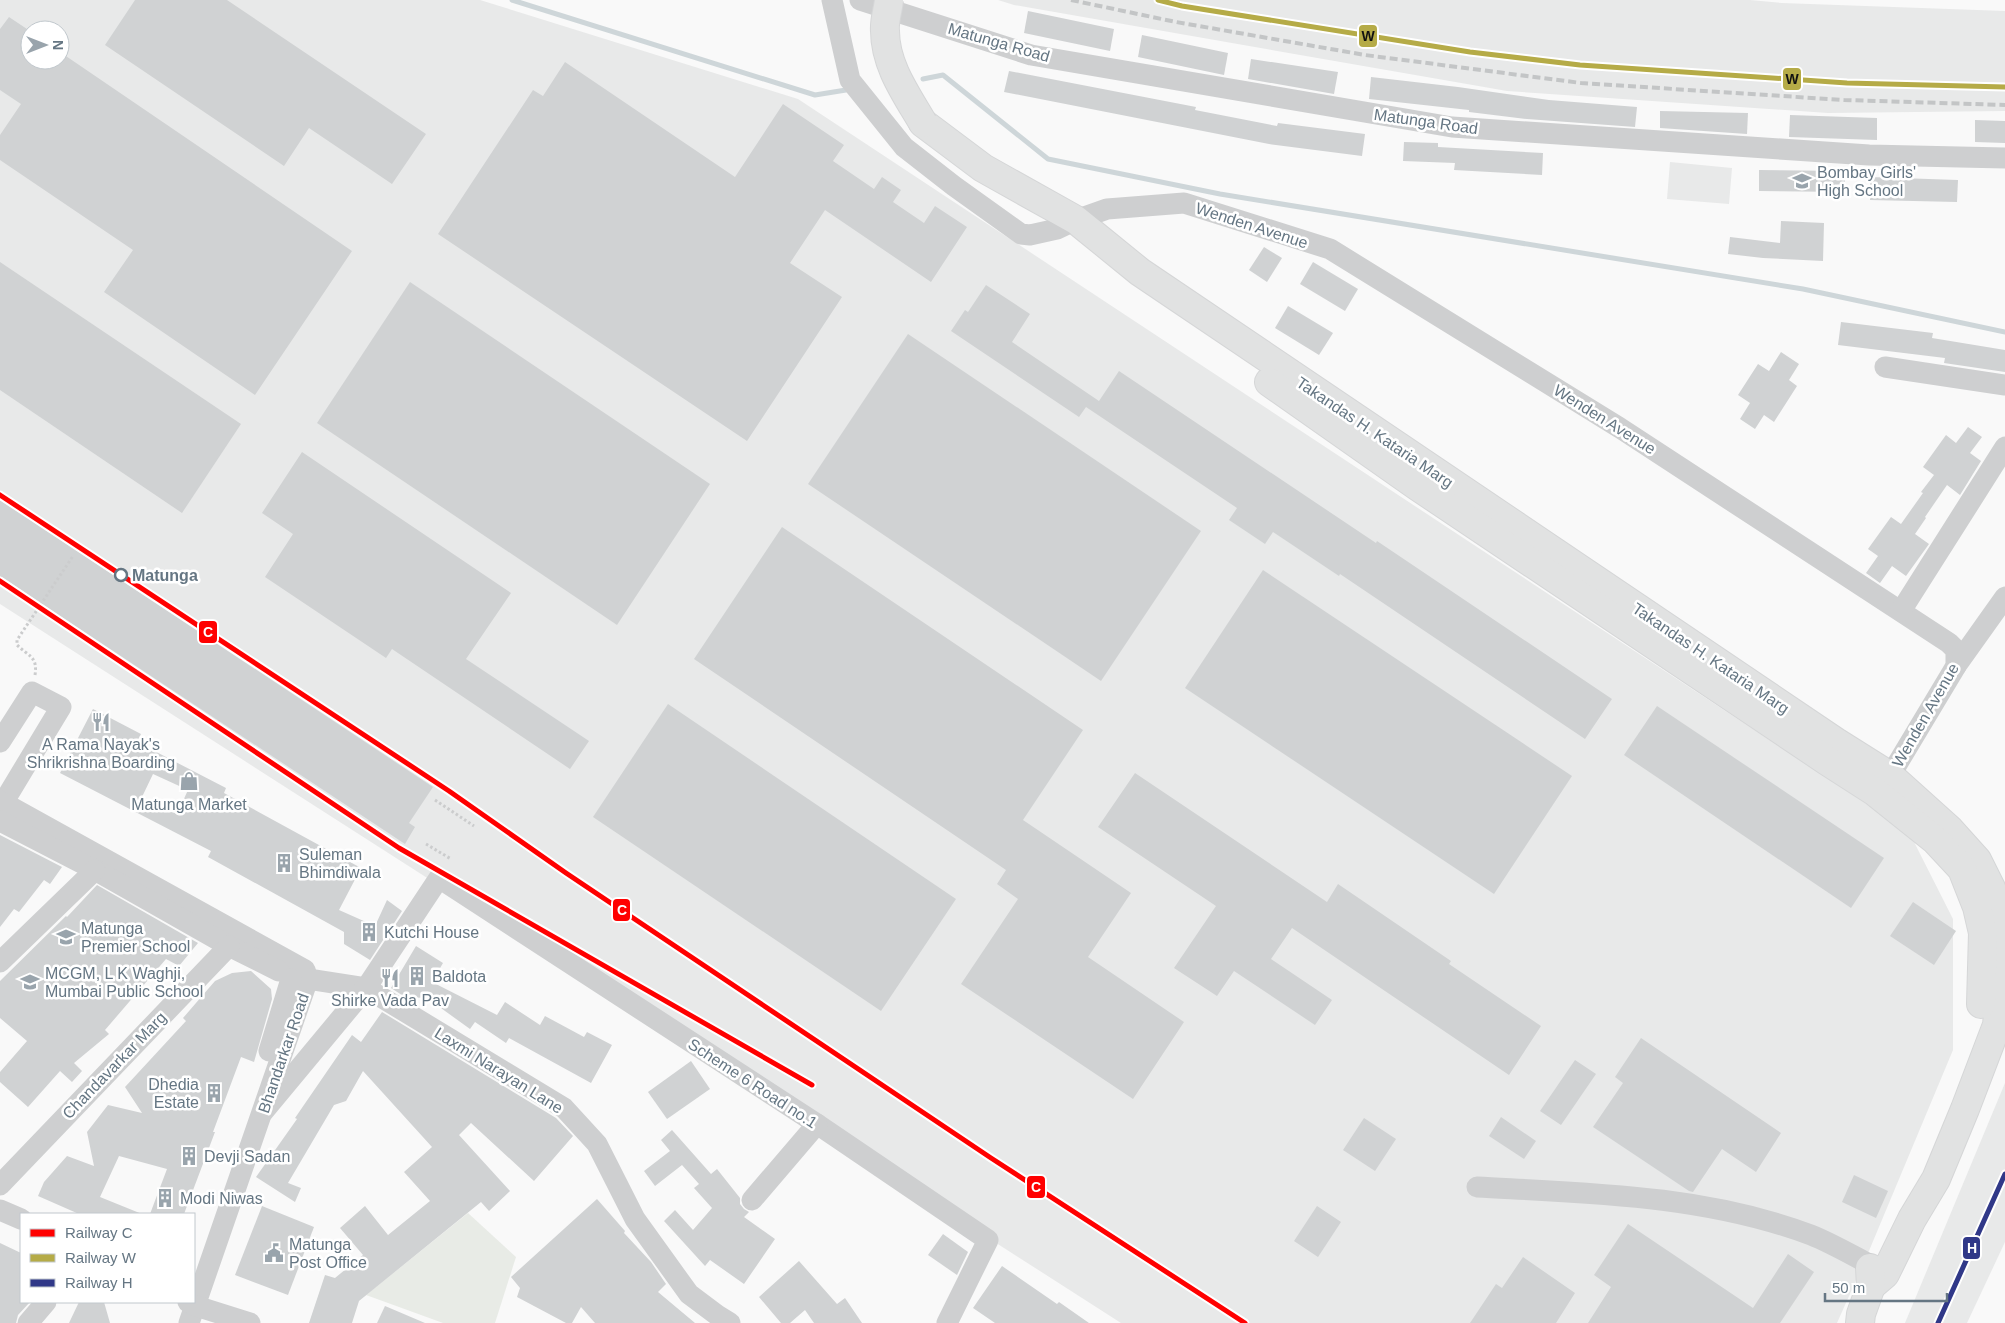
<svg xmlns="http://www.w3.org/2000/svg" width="2005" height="1323" viewBox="0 0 2005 1323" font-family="Arial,sans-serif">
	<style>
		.built { fill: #e8e9e9; fill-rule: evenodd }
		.green { fill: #e8ebe6 }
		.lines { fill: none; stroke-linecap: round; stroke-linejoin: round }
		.stream { stroke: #ced6d9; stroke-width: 5 }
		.building { fill: #d0d2d3; fill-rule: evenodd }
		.major-casing { stroke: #d5d6d7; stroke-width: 30 }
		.path { stroke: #cbcccd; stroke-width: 3; stroke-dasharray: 2.5 2.5; stroke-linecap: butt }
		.minor { stroke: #cecfd0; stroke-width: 21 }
		.major { stroke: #e1e2e2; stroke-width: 28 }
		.rail { stroke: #c3c5c6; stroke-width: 4; stroke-dasharray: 8 4; stroke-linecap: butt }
		.major-bridge-casing { stroke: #d5d6d7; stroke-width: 30; stroke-linecap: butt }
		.major-bridge { stroke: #e1e2e2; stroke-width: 28 }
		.rail-1-casing { stroke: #fff; stroke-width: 9 }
		.rail-2-casing { stroke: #fff; stroke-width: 9 }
		.rail-3-casing { stroke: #fff; stroke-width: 9 }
		.rail-1 { stroke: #f00; stroke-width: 5 }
		.rail-2 { stroke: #b5ab47; stroke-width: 5 }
		.rail-3 { stroke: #303888; stroke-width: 5 }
		.stop-dot { fill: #fff; stroke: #657683; stroke-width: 2.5 }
		.labels { text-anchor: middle; stroke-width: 5; stroke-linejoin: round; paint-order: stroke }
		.street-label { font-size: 16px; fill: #657683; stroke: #fff }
		.poi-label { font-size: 16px; fill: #657683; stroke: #fff; text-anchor: start }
		.stop-label { font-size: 16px; font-weight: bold; fill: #657683; stroke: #fff; text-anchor: start }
		.line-badge { stroke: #fff; stroke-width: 2 }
		.badge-label { font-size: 14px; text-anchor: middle; font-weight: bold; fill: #fff }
		.pale-badge-label { font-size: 14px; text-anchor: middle; font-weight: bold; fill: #111 }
	</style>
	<rect width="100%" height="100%" fill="#f9f9f9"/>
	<g class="built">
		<path d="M 0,0 L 480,0 L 798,99 L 1909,832 L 1953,919 L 1953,1050 L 1866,1258 L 1837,1323 L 1121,1323 L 0,604 ZM 30,30 L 60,30 L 60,60 L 30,60 Z"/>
		<polygon points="998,0 1750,0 1782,3 2005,11 2005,111 1828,113 1507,91 1014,5"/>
		<polygon points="1670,162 1732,168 1729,204 1667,199"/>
		<polygon points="2005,1083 2005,1242 1967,1323 1905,1323"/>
	</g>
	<polygon class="green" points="468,1213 516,1257 495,1323 443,1323 366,1295"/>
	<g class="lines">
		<g class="stream">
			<polyline points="512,0 815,95 846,90"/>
			<polyline points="923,79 943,75 1048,159 1220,194 1803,289 2005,332"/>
		</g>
	</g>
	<g class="building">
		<polygon points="135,0 227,0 426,134 392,184 309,128 284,166 105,45"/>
		<polygon points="1028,11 1114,29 1110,51 1024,33"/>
		<polygon points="9,17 30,31 30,60 60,60 60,52 352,251 255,395 104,292 133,250 0,160 0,135 21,104 0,90 0,29"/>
		<polygon points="1142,35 1228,53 1224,75 1138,57"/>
		<polygon points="1251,59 1338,72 1334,94 1248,79"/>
		<polygon points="565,62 735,177 783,104 844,145 833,161 874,189 882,177 901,190 893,202 924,223 935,206 967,227 931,282 825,210 790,263 842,297 747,441 438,234 533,90 543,96"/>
		<polygon points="1009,71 1196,107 1195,110 1277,126 1278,123 1365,134 1362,156 1269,144 1004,92"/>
		<polygon points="1371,77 1458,87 1549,100 1637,107 1635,127 1527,119 1469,112 1469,110 1369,99"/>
		<polygon points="1660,111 1748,113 1747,134 1660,128"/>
		<polygon points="1790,115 1877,118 1877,140 1789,137"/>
		<polygon points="1975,120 2005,121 2005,143 1975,142"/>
		<polygon points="1404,142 1438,143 1438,147 1543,153 1542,175 1454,170 1455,163 1403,161"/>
		<polygon points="1759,170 1845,171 1845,192 1759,191"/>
		<polygon points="1870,177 1958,180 1957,202 1870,200"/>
		<polygon points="1781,221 1824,223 1823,261 1763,258 1728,254 1730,237 1780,243"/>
		<polygon points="1264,247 1282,258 1267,282 1249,270"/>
		<polygon points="0,262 241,424 182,513 0,390"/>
		<polygon points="1313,262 1358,289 1345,311 1300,284"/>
		<polygon points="410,282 710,484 617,625 317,423"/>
		<polygon points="986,285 1030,314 1012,342 1099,401 1119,371 1376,543 1377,541 1612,699 1585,739 1340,574 1339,576 1273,532 1265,544 1229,520 1237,508 1086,407 1079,417 951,331 965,310 968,312"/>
		<polygon points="1288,306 1333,333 1319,355 1275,328"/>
		<polygon points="1841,322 1933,333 1932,338 2005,350 2005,372 1944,363 1945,358 1838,345"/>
		<polygon points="908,334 1201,531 1101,681 808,484"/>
		<polygon points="1781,352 1799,364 1789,380 1797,386 1774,422 1764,415 1755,429 1740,419 1750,403 1738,395 1758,364 1769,371"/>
		<polygon points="1968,427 1982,437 1970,453 1981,461 1960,495 1947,485 1925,517 1926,518 1915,534 1929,544 1906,576 1892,566 1880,583 1866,573 1878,556 1868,549 1891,517 1901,524 1923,493 1921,492 1934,475 1923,467 1946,435 1956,443"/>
		<polygon points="302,452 511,593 466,659 589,741 570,769 392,649 386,658 265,577 293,534 262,513"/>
		<polygon points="0,500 433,787 409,823 415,827 405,844 0,576"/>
		<polygon points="782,527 1083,730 1023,820 1131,893 1088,957 1184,1022 1133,1099 961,984 1018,899 997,884 1006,870 694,659"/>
		<polygon points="1263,570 1572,776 1494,894 1185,688"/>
		<polygon points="668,704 956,899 881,1011 593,817"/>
		<polygon points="1657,706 1884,858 1851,908 1624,755"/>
		<path d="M 93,709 L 141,734 L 137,742 L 226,788 L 224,793 L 361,868 L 339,910 L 375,926 L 387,900 L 402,911 L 370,960 L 344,944 L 344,932 L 208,857 L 211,851 L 60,773 ZM 153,774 L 188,790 L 177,814 L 142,797 Z"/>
		<polygon points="1135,773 1327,902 1338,884 1451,961 1449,964 1541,1026 1509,1075 1292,928 1271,959 1332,1000 1315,1025 1234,971 1217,996 1174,968 1216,906 1098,827"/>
		<polygon points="0,835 62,867 50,884 44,880 19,912 14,909 0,927"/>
		<polygon points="97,885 198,943 179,966 166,959 105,1030 109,1034 74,1063 82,1071 72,1082 60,1071 28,1107 0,1082 0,1072 27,1041 0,1018 0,981 66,916 67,917"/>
		<polygon points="1913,902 1956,931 1934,965 1890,936"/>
		<polygon points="416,946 443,963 432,982 497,1015 505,1002 540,1025 545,1016 584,1037 587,1032 612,1045 591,1083 509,1038 506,1043 475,1022 470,1029 427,998 405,997 391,988"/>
		<polygon points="251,971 271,989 272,999 254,1062 241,1057 213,1132 215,1132 184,1214 150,1214 167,1169 119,1156 100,1197 142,1214 79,1214 38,1196 44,1182 67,1156 94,1166 87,1132 108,1105 142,1113 125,1087 186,1021 183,1018 215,981 232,973"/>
		<polygon points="382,1012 556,1118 573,1136 534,1181 471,1123 459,1135 510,1191 489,1211 481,1202 359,1301 352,1323 309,1323 325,1275 335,1278 363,1255 340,1228 365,1206 388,1235 430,1201 404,1172 432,1147 363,1071 346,1101 334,1105 288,1183 301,1188 295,1202 256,1177 297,1119 295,1118 352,1035 361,1042"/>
		<polygon points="1641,1038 1781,1133 1756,1172 1722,1149 1693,1192 1689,1191 1593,1127 1623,1083 1615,1077"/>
		<polygon points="1575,1060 1596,1074 1561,1125 1540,1111"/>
		<polygon points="691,1061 710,1089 667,1119 648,1092"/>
		<polygon points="1501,1117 1536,1141 1524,1159 1489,1136"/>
		<polygon points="1364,1118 1396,1139 1375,1171 1343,1150"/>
		<polygon points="672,1130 711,1174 717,1169 740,1198 740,1204 744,1209 749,1212 744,1217 775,1239 744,1284 710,1260 705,1266 664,1221 675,1210 693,1230 712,1208 694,1188 699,1184 682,1165 655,1186 644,1171 670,1151 661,1140"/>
		<polygon points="1854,1175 1888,1191 1876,1218 1842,1202"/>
		<polygon points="597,1199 625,1231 624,1233 651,1262 666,1284 658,1292 695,1323 595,1323 581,1307 572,1323 566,1323 517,1297 520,1288 511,1277"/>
		<polygon points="262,1206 314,1227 288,1295 235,1275"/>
		<polygon points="1317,1206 1341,1222 1318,1257 1294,1241"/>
		<polygon points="1628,1224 1753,1308 1788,1254 1814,1272 1780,1323 1588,1323 1611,1287 1594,1275"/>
		<polygon points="943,1234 968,1252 957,1275 928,1255"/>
		<polygon points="0,1243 21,1253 21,1302 30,1302 18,1315 16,1323 0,1323"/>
		<polygon points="1523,1257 1575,1293 1556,1323 1470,1323 1496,1284 1502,1288"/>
		<polygon points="799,1261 837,1304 845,1298 862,1323 814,1323 805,1310 790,1323 781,1323 759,1297"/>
		<polygon points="1002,1266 1057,1304 1059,1302 1089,1323 995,1323 973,1308"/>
		<polygon points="79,1302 104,1302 110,1323 69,1323"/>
		<polygon points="385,1306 425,1323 377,1323"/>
	</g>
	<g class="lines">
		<g class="major-casing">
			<g id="major">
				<polyline points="923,123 983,168 1076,220 1140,272 1836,742 1890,776 1950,830 1977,860 1991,888 2002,916 2003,957 1997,1025 1965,1109 1936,1179 1912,1219 1885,1274 1871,1286"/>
				<polyline points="1269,382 1417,486 1827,761 1875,792 1935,840 1962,869 1977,907 1983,933 1981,1004"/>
				<polyline points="1860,1323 1861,1314 1871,1286 1870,1268"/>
			</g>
		</g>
		<g class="path">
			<path d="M 35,675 C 38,656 28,656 17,645 L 17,640 L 73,556"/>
			<polyline points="435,800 474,826"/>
			<polyline points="426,844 451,859"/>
		</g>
		<g class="minor">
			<polyline points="832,0 850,80 904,147 954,186 1021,234 1030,235 1057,229 1076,220 1107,209 1184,203 1330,249 1620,428 1949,643 1956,650 1956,666 1890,776 1881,786"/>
			<polyline points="860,0 1031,55 1452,127 1869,155 2005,158"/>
			<polyline points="1885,367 2005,385"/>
			<polyline points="1901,611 2005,447"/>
			<polyline points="1956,666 2005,597"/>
			<polyline points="0,742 32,692 61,707 3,803"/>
			<polyline points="0,801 305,970 308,979 189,1323"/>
			<polyline points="0,821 95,870 229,946 279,971"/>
			<polyline points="0,962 95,870"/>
			<polyline points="294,979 308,979 366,988 564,1108 597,1144 635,1219 689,1294 717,1315 730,1323"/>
			<polyline points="269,1051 291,979"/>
			<polyline points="263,1112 366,988 439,878 817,1124 988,1240 947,1323"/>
			<polyline points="0,1185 229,946"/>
			<path d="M 1477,1187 C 1588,1193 1705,1195 1811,1235 C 1831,1243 1850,1254 1869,1264"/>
			<polyline points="752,1200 817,1124"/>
			<polyline points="0,1210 21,1219"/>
			<polyline points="188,1302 196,1306 250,1323"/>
			<polyline points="28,1323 46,1302"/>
		</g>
		<use href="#major" class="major"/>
		<polyline class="rail" points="1071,0 1176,22 1365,55 1581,83 1844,100 2005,105"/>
		<g class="major-bridge-casing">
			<path id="major-bridge" d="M 889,0 C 888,10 884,21 885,31 C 885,65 906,94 923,123"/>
		</g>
		<use href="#major-bridge" class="major-bridge"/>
		<g class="rail-1-casing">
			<g id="rail-1">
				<polyline points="0,495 449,791 566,873 991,1158 1245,1323"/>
				<polyline points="0,581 399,848 812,1085"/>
			</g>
		</g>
		<g class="rail-2-casing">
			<polyline id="rail-2" points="1158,0 1182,6 1470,52 1580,65 1847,83 2005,87"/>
		</g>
		<g class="rail-3-casing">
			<polyline id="rail-3" points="1938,1323 2005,1174"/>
		</g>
		<use href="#rail-1" class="rail-1"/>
		<use href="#rail-2" class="rail-2"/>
		<use href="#rail-3" class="rail-3"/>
	</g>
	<defs>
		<g id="school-bare" transform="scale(1.5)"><path d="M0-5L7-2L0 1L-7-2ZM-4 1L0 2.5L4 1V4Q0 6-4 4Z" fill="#99a4ac" stroke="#fff" stroke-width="2.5" paint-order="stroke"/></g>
		<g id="restaurant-bare" transform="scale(1.5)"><path d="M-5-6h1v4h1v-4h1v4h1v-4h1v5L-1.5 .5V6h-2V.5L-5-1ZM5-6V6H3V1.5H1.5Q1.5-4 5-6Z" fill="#99a4ac" stroke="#fff" stroke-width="2.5" paint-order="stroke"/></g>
		<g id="shop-bare" transform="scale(1.5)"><path d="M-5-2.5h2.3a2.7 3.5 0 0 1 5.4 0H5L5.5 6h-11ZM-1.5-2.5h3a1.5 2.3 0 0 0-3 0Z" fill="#99a4ac" stroke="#fff" stroke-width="2.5" paint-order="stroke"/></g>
		<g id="building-bare" transform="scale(1.5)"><path d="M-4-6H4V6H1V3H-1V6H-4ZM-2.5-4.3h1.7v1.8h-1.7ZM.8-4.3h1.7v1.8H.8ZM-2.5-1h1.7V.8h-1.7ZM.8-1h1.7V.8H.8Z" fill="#99a4ac" stroke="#fff" stroke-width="2.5" paint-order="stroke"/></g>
		<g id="civic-bare" transform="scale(1.5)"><path d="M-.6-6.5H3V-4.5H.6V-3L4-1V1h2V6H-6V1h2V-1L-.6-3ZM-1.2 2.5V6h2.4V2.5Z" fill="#99a4ac" stroke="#fff" stroke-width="2.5" paint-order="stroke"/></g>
	</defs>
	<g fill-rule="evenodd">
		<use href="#school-bare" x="1802" y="181"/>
		<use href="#restaurant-bare" x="101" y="722"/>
		<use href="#shop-bare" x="189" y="781"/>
		<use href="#building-bare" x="284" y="863"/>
		<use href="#building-bare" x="369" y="932"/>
		<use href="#school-bare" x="66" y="937"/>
		<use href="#building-bare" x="417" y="976"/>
		<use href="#restaurant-bare" x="390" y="978"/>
		<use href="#school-bare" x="30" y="982"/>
		<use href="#building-bare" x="214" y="1093"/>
		<use href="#building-bare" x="189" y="1156"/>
		<use href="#building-bare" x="165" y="1198"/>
		<use href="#civic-bare" x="274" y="1253"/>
	</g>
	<circle class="stop-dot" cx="121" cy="575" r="6"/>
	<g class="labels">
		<g class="street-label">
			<text transform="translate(999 42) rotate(16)" y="6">Matunga Road</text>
			<text transform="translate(1426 121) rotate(8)" y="6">Matunga Road</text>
			<text transform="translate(1252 225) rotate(18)" y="6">Wenden Avenue</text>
			<text transform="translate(1605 419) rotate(32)" y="6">Wenden Avenue</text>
			<text transform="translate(1375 432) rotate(34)" y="6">Takandas H. Kataria Marg</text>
			<text transform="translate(1711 658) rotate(34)" y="6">Takandas H. Kataria Marg</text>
			<text transform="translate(1925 715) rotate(-60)" y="6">Wenden Avenue</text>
			<text transform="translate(283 1053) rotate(-71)" y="6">Bhandarkar Road</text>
			<text transform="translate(114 1065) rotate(-46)" y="6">Chandavarkar Marg</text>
			<text transform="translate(499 1070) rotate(32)" y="6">Laxmi Narayan Lane</text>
			<text transform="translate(753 1083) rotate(33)" y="6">Scheme 6 Road no.1</text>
		</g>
		<g class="poi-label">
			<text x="1817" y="178">Bombay Girls'<tspan x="1817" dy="18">High School</tspan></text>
			<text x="101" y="750" text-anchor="middle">A Rama Nayak's<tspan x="101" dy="18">Shrikrishna Boarding</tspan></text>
			<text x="189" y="810" text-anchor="middle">Matunga Market</text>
			<text x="299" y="860">Suleman<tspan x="299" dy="18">Bhimdiwala</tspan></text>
			<text x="81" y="934">Matunga<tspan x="81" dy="18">Premier School</tspan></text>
			<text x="384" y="938">Kutchi House</text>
			<text x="45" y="979">MCGM, L K Waghji,<tspan x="45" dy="18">Mumbai Public School</tspan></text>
			<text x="432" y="982">Baldota</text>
			<text x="390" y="1006" text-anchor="middle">Shirke Vada Pav</text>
			<text x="199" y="1090" text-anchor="end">Dhedia<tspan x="199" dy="18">Estate</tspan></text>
			<text x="204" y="1162">Devji Sadan</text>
			<text x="180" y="1204">Modi Niwas</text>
			<text x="289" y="1250">Matunga<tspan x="289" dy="18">Post Office</tspan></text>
		</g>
		<g class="stop-label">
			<text x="132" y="581">Matunga</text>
		</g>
	</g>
	<g class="line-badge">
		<rect x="1358" y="24" width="20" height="24" rx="5" fill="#b5ab47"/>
		<rect x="1782" y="67" width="20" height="24" rx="5" fill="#b5ab47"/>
		<rect x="198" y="620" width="20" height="24" rx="5" fill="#f00"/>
		<rect x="612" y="898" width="19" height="24" rx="5" fill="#f00"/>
		<rect x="1026" y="1175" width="20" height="24" rx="5" fill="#f00"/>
		<rect x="1962" y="1236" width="19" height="24" rx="5" fill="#303888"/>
	</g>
	<g class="badge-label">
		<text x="208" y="637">C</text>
		<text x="622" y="915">C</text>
		<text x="1036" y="1192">C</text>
		<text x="1972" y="1253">H</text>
	</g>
	<g class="pale-badge-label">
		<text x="1368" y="41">W</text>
		<text x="1792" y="84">W</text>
	</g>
	<rect x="20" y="1213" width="175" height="90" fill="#ffffff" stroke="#c1c8cd"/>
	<rect x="30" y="1229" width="25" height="8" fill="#ff0000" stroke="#c1c8cd"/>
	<text x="65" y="1238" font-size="15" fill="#657683">Railway C</text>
	<rect x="30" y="1254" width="25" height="8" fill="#b5ab47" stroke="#c1c8cd"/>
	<text x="65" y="1263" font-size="15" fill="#657683">Railway W</text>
	<rect x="30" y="1279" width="25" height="8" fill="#303888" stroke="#c1c8cd"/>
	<text x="65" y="1288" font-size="15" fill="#657683">Railway H</text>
	<g transform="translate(45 45) rotate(90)"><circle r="24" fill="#ffffff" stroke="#c1c8cd"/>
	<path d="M0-4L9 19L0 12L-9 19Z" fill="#99a4ac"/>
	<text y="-8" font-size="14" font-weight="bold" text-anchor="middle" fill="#657683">N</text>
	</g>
	<path d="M1825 1293v8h122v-8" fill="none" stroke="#657683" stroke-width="2.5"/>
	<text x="1832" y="1293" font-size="15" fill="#657683" stroke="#ffffff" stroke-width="4" paint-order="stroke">50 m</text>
</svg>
